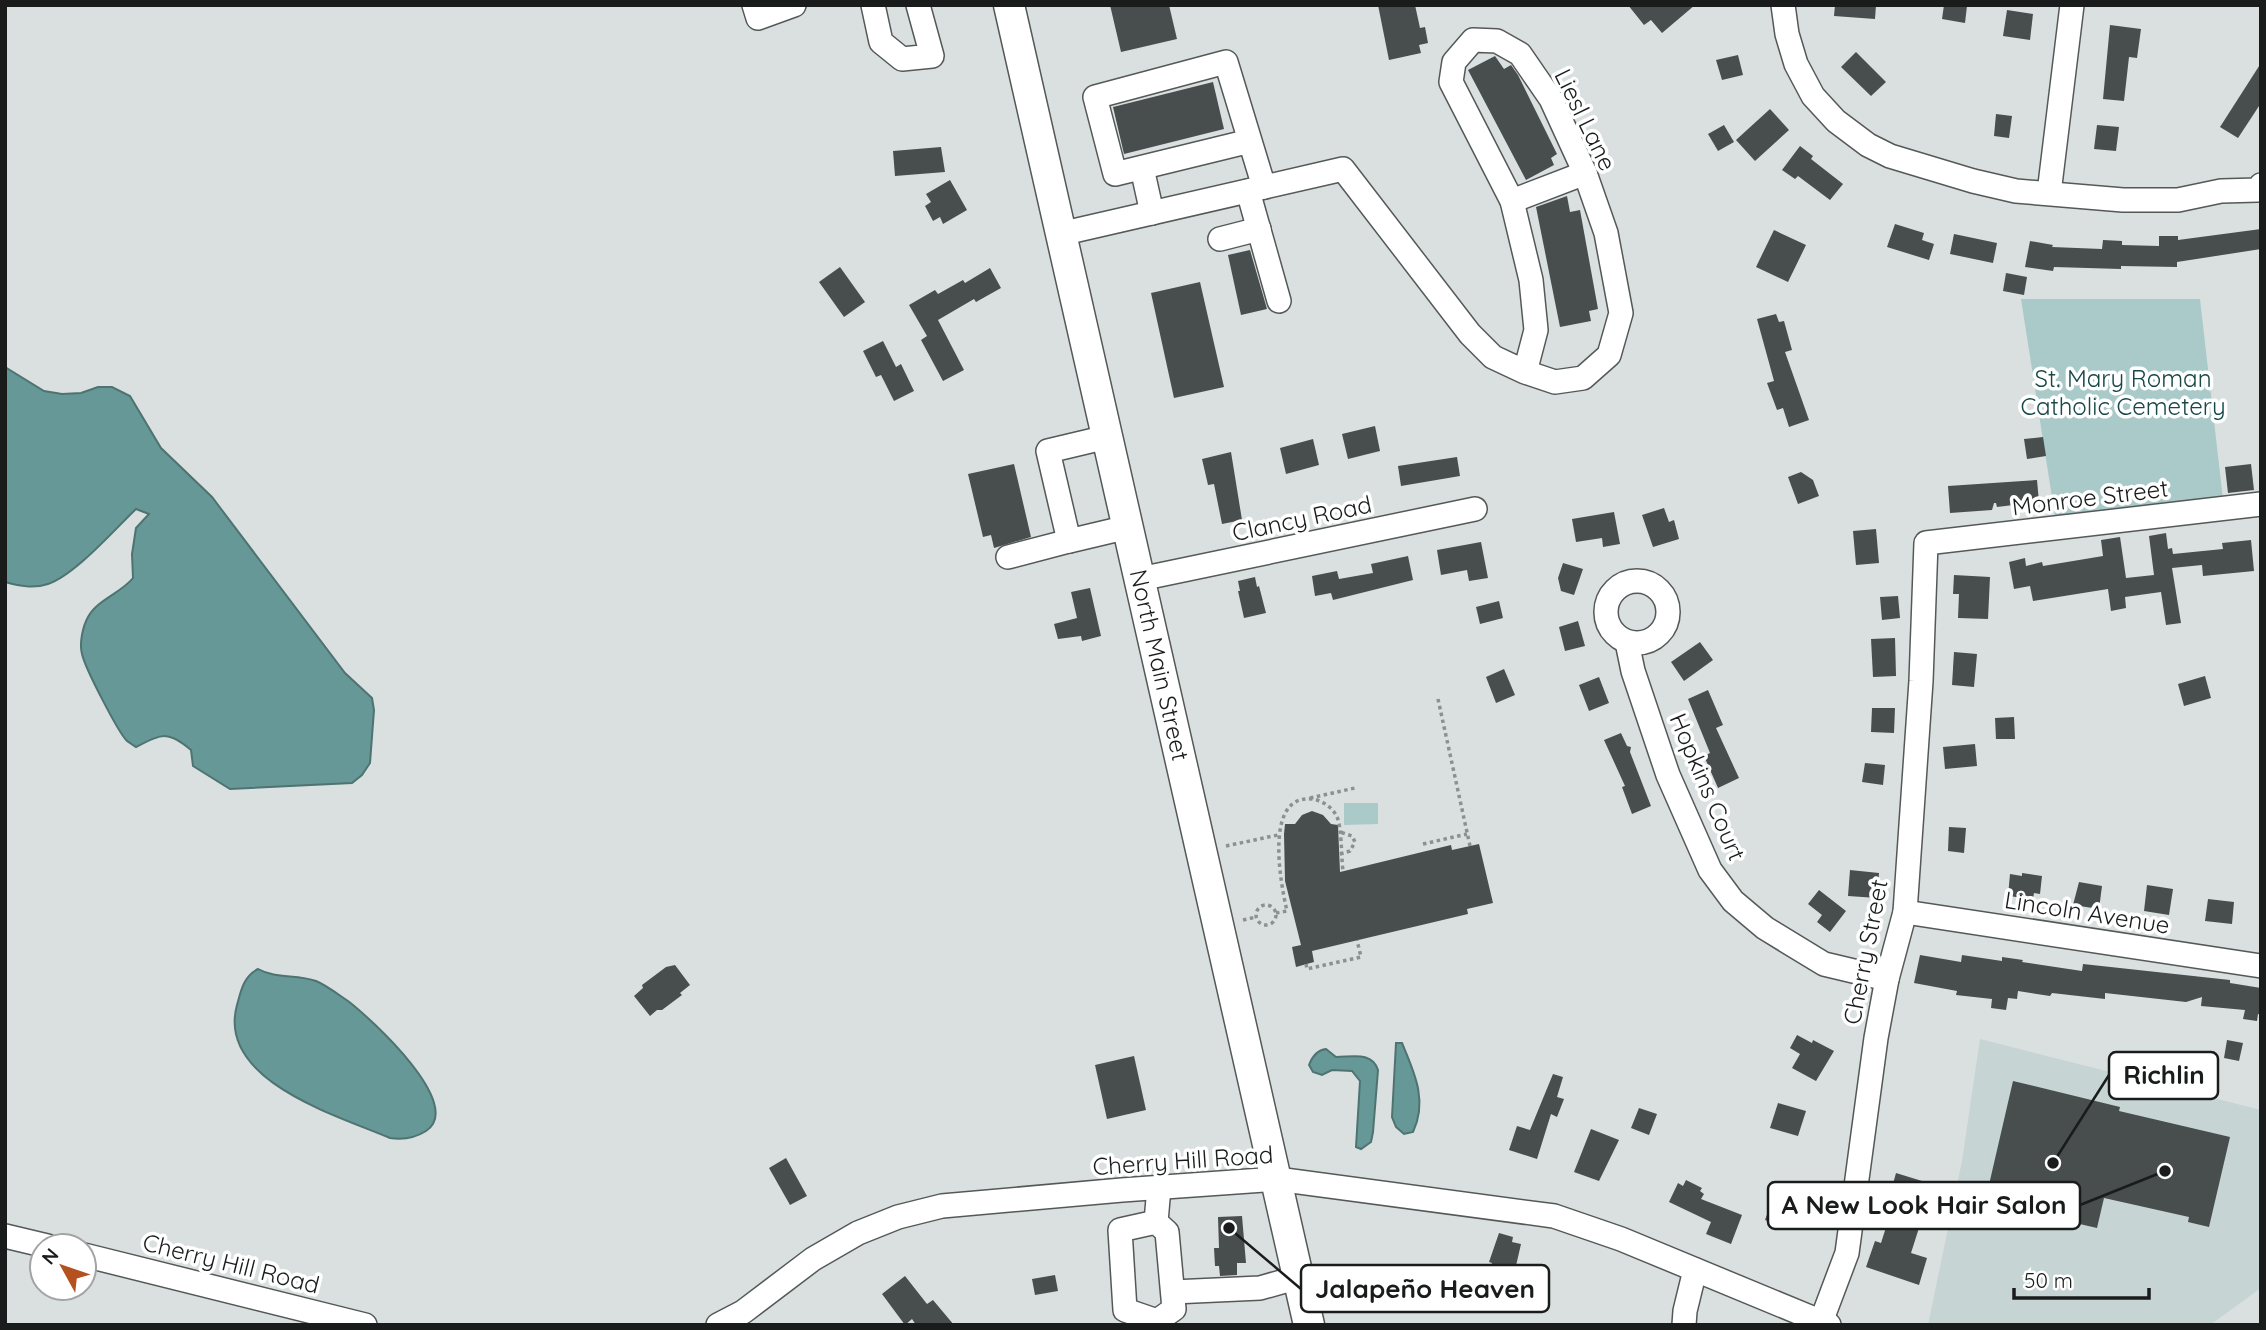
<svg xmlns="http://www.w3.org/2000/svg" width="2266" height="1330" viewBox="0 0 2266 1330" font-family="Quicksand,sans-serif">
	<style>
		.built { fill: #c6d4d4 }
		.green { fill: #aacac9 }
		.water { fill: #659896; stroke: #4e7371; stroke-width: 2 }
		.building { fill: #484d4d }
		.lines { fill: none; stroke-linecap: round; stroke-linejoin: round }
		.minor-casing { stroke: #545958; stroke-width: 26 }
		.major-casing { stroke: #545958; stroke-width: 33 }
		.path { stroke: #8b9090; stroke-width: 3.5; stroke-dasharray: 3.5 3.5; stroke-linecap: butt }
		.minor { stroke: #fff; stroke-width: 23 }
		.major { stroke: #fff; stroke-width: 30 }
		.labels { text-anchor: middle; stroke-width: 7; stroke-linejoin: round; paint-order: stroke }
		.street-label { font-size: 24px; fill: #1a1c1c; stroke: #fff }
		.park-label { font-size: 24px; fill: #174746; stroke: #fff }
		.leader { fill: none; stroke: #1a1c1c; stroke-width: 2.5 }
		.callout-dot { fill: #1a1c1c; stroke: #fff; stroke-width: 2.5 }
		.callout { fill: #fff; stroke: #1a1c1c; stroke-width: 2.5 }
		.callout-label { font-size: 26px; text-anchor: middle; font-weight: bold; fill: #1a1c1c }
	</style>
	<rect width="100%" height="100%" fill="#dae0e0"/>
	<polygon class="built" points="1980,1039 2261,1110 2261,1288 2210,1325 1928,1325 1962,1161"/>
	<g class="green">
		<polygon points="2021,299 2200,299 2223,499 2055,517"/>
		<polygon points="1344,803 1378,803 1378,824 1344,825"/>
	</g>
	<g class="water">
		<path d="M 5,367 L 44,391 L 62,394 L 81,393 L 98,387 L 112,387 L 130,396 L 161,448 L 212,497 L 345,673 L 372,698 L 374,710 L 370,763 L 362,775 L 352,783 L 230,789 L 193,766 L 191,750 C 168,730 162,734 136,747 C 133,745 130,743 127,741 C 118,732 85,668 82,654 C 79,643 83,626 88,617 C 97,600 121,593 133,578 L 132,554 L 136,528 L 149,514 L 136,509 C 114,530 75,575 48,584 C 33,589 20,586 5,582 Z"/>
		<path d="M 258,969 C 276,979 297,974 316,981 C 326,985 339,995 348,1001 C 370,1018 466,1105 426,1131 C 415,1138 403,1140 390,1138 C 339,1116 216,1081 237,1005 C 241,991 243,977 258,969 Z"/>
		<path d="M 1396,1043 L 1402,1043 C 1414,1072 1428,1100 1413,1132 L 1404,1134 L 1396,1127 L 1392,1117 Z"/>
		<path d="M 1326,1049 L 1336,1057 C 1352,1057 1372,1051 1378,1070 L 1373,1132 L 1371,1142 L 1361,1149 L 1356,1147 L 1360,1081 L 1352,1071 L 1332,1070 L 1322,1075 L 1313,1072 L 1309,1065 C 1312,1057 1317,1050 1326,1049 Z"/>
	</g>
	<g class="building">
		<polygon points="1110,5 1169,5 1177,39 1121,52"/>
		<polygon points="1378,5 1415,5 1420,28 1425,27 1428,43 1419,45 1421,53 1389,60"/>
		<polygon points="1628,5 1695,5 1662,33 1651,20 1644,25"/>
		<polygon points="1835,5 1876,5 1875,19 1834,16"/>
		<polygon points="1944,5 1967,6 1965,23 1942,19"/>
		<polygon points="2007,10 2033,14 2030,40 2003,36"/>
		<polygon points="2110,25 2141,29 2137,58 2129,57 2124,101 2103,99"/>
		<polygon points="1856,52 1886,82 1871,96 1841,67"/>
		<polygon points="1738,55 1743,75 1722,80 1716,60"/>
		<polygon points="1495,56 1504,69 1511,65 1518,75 1557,154 1551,158 1554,165 1526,180 1468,70"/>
		<polygon points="2261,63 2261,103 2238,138 2220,127"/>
		<polygon points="1213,82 1224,129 1124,154 1113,107"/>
		<polygon points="1770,109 1789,130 1755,161 1736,140"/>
		<polygon points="1996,114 2012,116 2009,138 1994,136"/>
		<polygon points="1724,125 1734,142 1718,151 1708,134"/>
		<polygon points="2097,125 2119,127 2116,151 2094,149"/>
		<polygon points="1800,146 1813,156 1811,159 1843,184 1830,200 1798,176 1795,179 1782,170"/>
		<polygon points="941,147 945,172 895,176 893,151"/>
		<polygon points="950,180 967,210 943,224 940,217 933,221 925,206 931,202 926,194"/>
		<polygon points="1567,196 1570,212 1580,210 1598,309 1589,311 1591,321 1560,327 1536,207"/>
		<polygon points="1895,224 1924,233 1922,240 1934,244 1929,260 1887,247"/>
		<polygon points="2261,229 2261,249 2177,262 2177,267 2121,266 2121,269 2054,267 2053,271 2025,267 2030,241 2053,245 2052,247 2102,249 2103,240 2122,241 2122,245 2159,246 2159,236 2178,236 2178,240"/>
		<polygon points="1774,230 1806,245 1788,282 1756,267"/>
		<polygon points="1954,234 1997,243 1993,263 1950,254"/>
		<polygon points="1250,250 1267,309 1241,315 1228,255"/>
		<polygon points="840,267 865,302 844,317 819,282"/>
		<polygon points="990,268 1001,288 976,302 974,299 938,320 964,370 943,381 921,340 927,336 909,305 935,290 938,294 963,280 965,283"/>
		<polygon points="2006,273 2027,277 2024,295 2003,291"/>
		<polygon points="1200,282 1224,387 1174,398 1151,293"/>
		<polygon points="1776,314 1779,322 1784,321 1792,350 1785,352 1809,420 1789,427 1783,408 1777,410 1767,383 1774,381 1757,319"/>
		<polygon points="883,341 896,367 901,364 914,391 894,401 881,375 876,377 863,351"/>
		<polygon points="1375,426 1380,451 1348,459 1342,434"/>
		<polygon points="2043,437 2046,456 2027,459 2024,439"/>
		<polygon points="1313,439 1319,465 1286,474 1280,448"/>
		<polygon points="1231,452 1242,520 1222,524 1214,484 1208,485 1202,459"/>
		<polygon points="1457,457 1460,476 1401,486 1398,466"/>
		<polygon points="1014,464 1031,537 994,548 991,535 983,537 968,474"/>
		<polygon points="2251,464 2254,490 2228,493 2225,467"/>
		<polygon points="1801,472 1813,480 1819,496 1798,504 1788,477"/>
		<polygon points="2037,480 2039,502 1997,507 1996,503 1994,503 1992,510 1950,513 1948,486"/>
		<polygon points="1664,508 1669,522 1674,520 1679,539 1653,547 1642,515"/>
		<polygon points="1614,512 1620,544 1603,547 1602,538 1576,542 1572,519"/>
		<polygon points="1876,529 1879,563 1856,565 1853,531"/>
		<polygon points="2166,533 2168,549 2172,548 2173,554 2223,549 2222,543 2251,540 2254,571 2203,576 2202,565 2172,568 2181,623 2166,625 2161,592 2125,597 2126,608 2111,611 2108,589 2033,601 2030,586 2014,589 2009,562 2025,558 2026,566 2042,562 2043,566 2103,556 2101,540 2120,537 2126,578 2154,575 2149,536"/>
		<polygon points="1481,542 1488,578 1469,581 1467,570 1441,575 1437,550"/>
		<polygon points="1408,556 1413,580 1333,600 1331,593 1315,596 1312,576 1337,571 1339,579 1373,573 1371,564"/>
		<polygon points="1563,563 1583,569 1574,595 1561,591 1558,578"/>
		<polygon points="1954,575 1990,577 1988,619 1958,618 1959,594 1953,594"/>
		<polygon points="1255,577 1257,587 1259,586 1266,613 1244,618 1238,591 1240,591 1238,581"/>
		<polygon points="1090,588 1101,636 1082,641 1081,636 1058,639 1054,624 1077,618 1071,592"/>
		<polygon points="1898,596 1900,618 1882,620 1880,597"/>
		<polygon points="1499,601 1503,618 1480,624 1476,607"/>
		<polygon points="1578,621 1585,646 1565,651 1559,627"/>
		<polygon points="1895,638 1896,676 1873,677 1871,639"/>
		<polygon points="1700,642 1713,660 1684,681 1671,662"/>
		<polygon points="1954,652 1977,654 1974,687 1952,685"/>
		<polygon points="1504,669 1515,695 1496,703 1486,677"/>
		<polygon points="2205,676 2211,698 2184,706 2178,684"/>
		<polygon points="1599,677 1609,703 1589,711 1579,685"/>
		<polygon points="1708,690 1723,725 1716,728 1739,778 1718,788 1704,756 1710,753 1688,699"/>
		<polygon points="1872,708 1895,708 1894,733 1871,732"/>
		<polygon points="2014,717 2015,739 1996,739 1995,718"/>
		<polygon points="1621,733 1627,746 1631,747 1630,752 1651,806 1632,814 1622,787 1625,786 1604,740"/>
		<polygon points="1975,744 1977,766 1945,769 1943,747"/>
		<polygon points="1865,763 1885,765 1883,785 1862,782"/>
		<polygon points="1312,811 1323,815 1331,824 1338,825 1340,872 1451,845 1452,850 1479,844 1493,903 1467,909 1468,914 1312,951 1314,962 1296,967 1292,947 1301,945 1285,881 1284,834 1285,824 1295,824 1302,815"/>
		<polygon points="1949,827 1966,828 1964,853 1948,851"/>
		<polygon points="1850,870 1879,873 1877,898 1848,896"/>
		<polygon points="2022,873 2042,876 2040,894 2034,893 2033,899 2008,896 2010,874 2022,876"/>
		<polygon points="2079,882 2102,886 2099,909 2073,905"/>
		<polygon points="2147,885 2173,889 2169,915 2144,911"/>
		<polygon points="1819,890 1846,911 1830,932 1817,922 1822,915 1808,904"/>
		<polygon points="2208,899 2234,902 2232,924 2205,921"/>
		<polygon points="1920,955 1961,962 1962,955 2002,961 2002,957 2023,960 2022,962 2082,971 2083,964 2230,980 2230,983 2261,988 2261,1015 2258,1014 2257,1021 2243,1019 2245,1010 2201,1006 2202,997 2186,1002 2105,993 2105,999 2052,993 2050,996 2018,991 2017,999 2008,998 2006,1010 1991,1008 1992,999 1956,995 1957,991 1914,983"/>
		<polygon points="675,965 690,985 680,993 682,995 662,1010 657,1010 650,1016 634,996 643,988 642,985 666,967"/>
		<polygon points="1797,1035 1812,1043 1813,1040 1834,1051 1816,1081 1792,1068 1800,1054 1790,1048"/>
		<polygon points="2227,1040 2243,1043 2239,1061 2224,1058"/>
		<polygon points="1134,1056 1146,1110 1107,1119 1095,1065"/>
		<polygon points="1553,1074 1563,1077 1557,1097 1564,1099 1557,1117 1551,1114 1537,1159 1509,1150 1517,1126 1530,1130"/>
		<polygon points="2013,1081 2120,1107 2119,1111 2230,1137 2209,1227 2188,1222 2189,1217 2104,1198 2097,1228 1985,1202"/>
		<polygon points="1778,1103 1806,1111 1798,1136 1770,1128"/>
		<polygon points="1639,1108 1657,1114 1649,1135 1631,1128"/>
		<polygon points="1591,1129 1619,1140 1599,1181 1574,1172"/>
		<polygon points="786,1158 807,1196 790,1205 769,1168"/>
		<polygon points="1896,1173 1948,1189 1941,1214 1925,1209 1911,1253 1927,1258 1919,1285 1866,1267 1875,1241 1881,1243 1895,1199 1889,1198"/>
		<polygon points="1686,1180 1702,1188 1700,1191 1704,1194 1701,1199 1742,1215 1731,1244 1706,1234 1711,1222 1669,1202 1678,1183 1683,1186"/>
		<polygon points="1778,1184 1797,1191 1793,1204 1798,1206 1791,1229 1765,1220"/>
		<polygon points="1242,1216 1246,1263 1237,1263 1237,1275 1220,1276 1219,1266 1215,1266 1214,1248 1219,1248 1218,1217"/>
		<polygon points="1499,1233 1513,1237 1512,1242 1521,1244 1513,1279 1489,1272 1492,1263 1489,1262"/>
		<polygon points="1055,1275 1058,1291 1035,1295 1032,1279"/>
		<polygon points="905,1276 927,1304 933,1300 954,1325 916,1325 912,1319 905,1325 882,1294"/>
	</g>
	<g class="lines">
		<g class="minor-casing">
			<g id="minor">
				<polyline points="754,5 758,18 794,5"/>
				<polyline points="873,5 881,42 902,59 932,56 918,5"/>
				<polyline points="1783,5 1787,34 1796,64 1813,96 1836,121 1868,145 1890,156 1973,181 2016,191 2123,200 2178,200 2221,191 2258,190 2261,185"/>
				<polyline points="1250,141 1115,174 1095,97 1226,62 1264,187"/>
				<polyline points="1142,168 1152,213"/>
				<polyline points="1248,191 1279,301"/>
				<polyline points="2049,193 2072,5"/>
				<polyline points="1512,201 1585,173"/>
				<polyline points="1060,234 1343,169 1470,334 1493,357 1525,372 1555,382 1583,378 1609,355 1621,313 1606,233 1585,173 1551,99 1520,54 1497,41 1473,40 1454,62 1451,82 1512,201 1531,280 1536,330 1525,372"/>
				<polyline points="1220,239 1259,229"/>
				<polyline points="1107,437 1048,451 1069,541 1128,527"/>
				<polyline points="1008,557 1069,541"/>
				<polyline points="1140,579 1475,509"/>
				<circle cx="1637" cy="612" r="31"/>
				<polyline points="1627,642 1633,671 1668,775 1710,870 1733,901 1765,928 1824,964 1887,979"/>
				<polyline points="1905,912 2261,966"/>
				<polyline points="1156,1222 1167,1232 1174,1309 1157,1321 1125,1310 1120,1230 1156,1222 1159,1187"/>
				<polyline points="5,1236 47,1246"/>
				<polyline points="84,1255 365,1325"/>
				<polyline points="1173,1292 1260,1288 1299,1277"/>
				<polyline points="1821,1322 1847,1253 1876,1038 1887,979 1905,912 1921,681 1926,543 2261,504"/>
				<polyline points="718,1325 743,1312 813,1259 858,1233 898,1217 942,1206 1122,1190 1277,1179 1554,1216 1621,1239 1829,1325"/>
				<polyline points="1684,1325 1685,1311 1695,1270"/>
			</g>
		</g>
		<g class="major-casing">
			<g id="major">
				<path id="s1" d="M 1009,5 L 1309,1325"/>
			</g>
		</g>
		<g class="path">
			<polyline points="1438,699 1470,846"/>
			<polyline points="1310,798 1355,788"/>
			<polyline points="1423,844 1467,834"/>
			<polyline points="1226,846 1278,835"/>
			<polyline points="1340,854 1350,851 1355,842 1352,836 1340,832"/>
			<circle cx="1266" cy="915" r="10"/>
			<path d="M 1276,913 L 1287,911 C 1281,885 1263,794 1312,799 C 1322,800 1333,808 1337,817 C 1342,828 1341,856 1343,871"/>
			<polyline points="1243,920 1256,917"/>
			<polyline points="1306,964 1307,969 1361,957 1357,940"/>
		</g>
		<use href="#minor" class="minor"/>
		<use href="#major" class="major"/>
	</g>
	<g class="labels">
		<g class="street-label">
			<text transform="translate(1585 120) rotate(64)" y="8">Liesl Lane</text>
			<text transform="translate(2090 498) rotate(-7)" y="8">Monroe Street</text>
			<text transform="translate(1302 519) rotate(-12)" y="8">Clancy Road</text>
			<text dy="8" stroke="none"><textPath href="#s1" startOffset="677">North Main Street</textPath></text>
			<text transform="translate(1707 787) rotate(67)" y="8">Hopkins Court</text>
			<text transform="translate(2087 913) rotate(9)" y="8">Lincoln Avenue</text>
			<text transform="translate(1866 952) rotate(-79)" y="8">Cherry Street</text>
			<text transform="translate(1183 1161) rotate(-4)" y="8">Cherry Hill Road</text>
			<text transform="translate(231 1264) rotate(14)" y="8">Cherry Hill Road</text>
		</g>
		<g class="park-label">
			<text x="2123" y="387">St. Mary Roman<tspan x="2123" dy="28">Catholic Cemetery</tspan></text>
		</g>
	</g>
	<path class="leader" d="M2053 1163L2109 1075M2165 1171L2080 1205M1229 1228L1301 1289"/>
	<g class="callout-dot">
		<circle cx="2053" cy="1163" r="7"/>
		<circle cx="2165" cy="1171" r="7"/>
		<circle cx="1229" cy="1228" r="7"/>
	</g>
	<g class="callout">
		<rect x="2109" y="1052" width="109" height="47" rx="7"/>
		<rect x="1768" y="1182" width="312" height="47" rx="7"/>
		<rect x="1301" y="1265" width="248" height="47" rx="7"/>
	</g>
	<g class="callout-label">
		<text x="2164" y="1084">Richlin</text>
		<text x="1924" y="1214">A New Look Hair Salon</text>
		<text x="1425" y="1298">Jalapeño Heaven</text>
	</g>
	<rect width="2266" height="1330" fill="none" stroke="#1a1c1c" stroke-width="14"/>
	<g transform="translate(63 1267) rotate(310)"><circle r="33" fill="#ffffff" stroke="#a3a4a4" stroke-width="2"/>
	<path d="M0-5L12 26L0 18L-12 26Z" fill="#b5501f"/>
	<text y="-10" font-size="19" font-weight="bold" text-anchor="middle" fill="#1a1c1c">N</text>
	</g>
	<path d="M2014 1288v10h135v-10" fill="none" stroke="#1a1c1c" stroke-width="3.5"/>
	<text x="2024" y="1288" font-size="21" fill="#1a1c1c" stroke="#ffffff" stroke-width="5" paint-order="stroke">50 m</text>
</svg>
